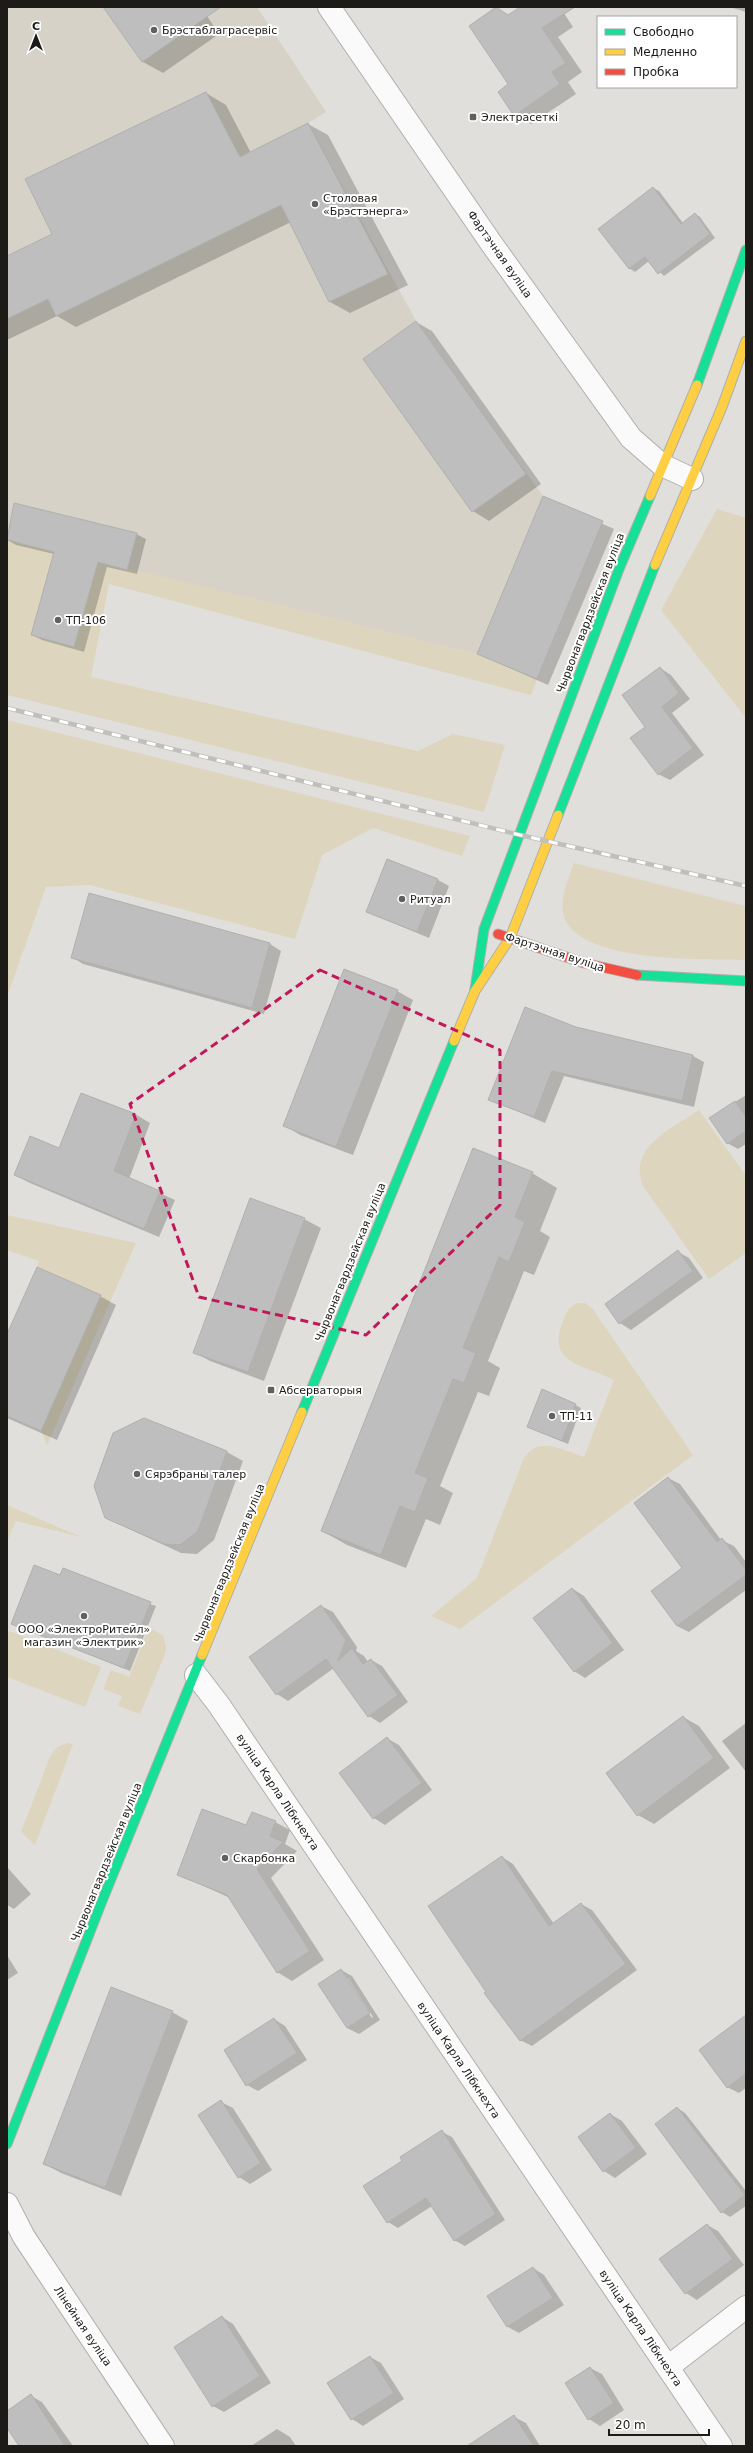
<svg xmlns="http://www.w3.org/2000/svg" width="753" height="2453" viewBox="0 0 753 2453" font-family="'DejaVu Sans',sans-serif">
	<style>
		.built { fill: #d6d2c8 }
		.green { fill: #ddd5be }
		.shadow { fill: #0003; fill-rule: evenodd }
		.building { fill: #bdbebd; stroke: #b0b0ae }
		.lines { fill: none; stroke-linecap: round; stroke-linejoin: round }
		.street-casing { stroke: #b1afac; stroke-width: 24 }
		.fast-casing { stroke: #b1afac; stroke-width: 11 }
		.slow-casing { stroke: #b1afac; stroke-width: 11 }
		.jam-casing { stroke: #b1afac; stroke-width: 11 }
		.street { stroke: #fafafa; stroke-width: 22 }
		.fast { stroke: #16e098; stroke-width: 9 }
		.slow { stroke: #ffcf43; stroke-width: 9 }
		.jam { stroke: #f24e42; stroke-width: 9 }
		.rail-casing { stroke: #bfbfbe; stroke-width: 4.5 }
		.rail { stroke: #fff; stroke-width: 3; stroke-dasharray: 9; stroke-linecap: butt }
		.marked { fill: none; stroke: #c2185b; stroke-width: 3; stroke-dasharray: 8 5; stroke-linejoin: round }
		.poi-dot { fill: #61605c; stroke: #fff; stroke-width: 1.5 }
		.labels { text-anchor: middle; stroke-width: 4; stroke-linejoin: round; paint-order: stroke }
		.poi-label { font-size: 11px; fill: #1c1b18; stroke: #fff; text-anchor: start }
		.street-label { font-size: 11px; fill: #1c1b18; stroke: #fff }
	</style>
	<rect width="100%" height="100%" fill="#e1dfdb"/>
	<polygon class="built" points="7,7 190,7 200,22 222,7 257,7 326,112 308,123 416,321 543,496 603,521 537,679 477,654 7,540"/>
	<g class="green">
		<polygon points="717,509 746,518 746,718 661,610"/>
		<polygon points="7,540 261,600 477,654 537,679 531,695 109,584 91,677 418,751 453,734 505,745 484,812 7,695"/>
		<polygon points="7,720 470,836 462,856 373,828 322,855 295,939 90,885 46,887 7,997"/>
		<path d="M 574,863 L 746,906 L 746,960 C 705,959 583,963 565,919 C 558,901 568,880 574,863 Z"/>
		<path d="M 699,1110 L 746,1176 L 746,1253 L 709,1279 L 643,1186 C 627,1147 673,1128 699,1110 Z"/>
		<polygon points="7,1215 136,1243 47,1445 41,1431 101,1295 37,1267 39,1261 7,1250"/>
		<path d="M 578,1303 L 585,1303 L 592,1308 L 693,1455 L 460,1629 L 431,1616 L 477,1578 L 524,1458 C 540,1435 562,1450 584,1457 L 614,1380 C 589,1366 548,1365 561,1327 C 565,1316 566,1308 578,1303 Z"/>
		<polygon points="7,1505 81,1537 16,1521 7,1541"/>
		<polygon points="149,1628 163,1635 166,1647 165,1654 140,1714 118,1706 122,1696 103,1689 111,1670 129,1677"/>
		<polygon points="9,1631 101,1667 85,1707 7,1677 7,1636"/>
		<polygon points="67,1743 73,1744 35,1845 21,1832 50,1757 57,1747"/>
	</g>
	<g class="shadow">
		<polygon points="104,7 201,7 219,34 163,73 143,62"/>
		<polygon points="522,7 560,7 573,27 558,37 582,72 568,82 576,94 531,124 515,115 510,85 509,16"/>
		<polygon points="730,7 746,7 746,12"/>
		<polygon points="206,93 226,105 251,153 308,124 328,135 408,285 350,313 330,302 291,222 76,327 57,316 7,340 7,257 54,234"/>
		<polygon points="653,188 659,191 683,223 695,214 700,217 715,238 664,276 649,261 635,272 629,268"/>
		<polygon points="416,322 432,331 541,484 489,521 473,511"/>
		<polygon points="544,498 614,529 548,685 478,654"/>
		<polygon points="15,504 136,534 146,539 137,574 107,567 84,652 42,640 32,635 54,554 16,545 7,540"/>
		<polygon points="660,668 671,675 690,699 672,713 704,755 670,780 658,774 647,727"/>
		<polygon points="438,880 449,886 429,938 367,912"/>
		<polygon points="89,895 270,944 281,951 264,1014 83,964 72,957"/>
		<polygon points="397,991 413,1000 353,1155 300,1135 284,1125"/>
		<polygon points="576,1028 693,1056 704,1062 694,1107 564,1076 545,1123 489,1099"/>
		<polygon points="746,1095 746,1144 738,1149 727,1143 710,1118"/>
		<polygon points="135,1114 150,1123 129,1179 175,1200 159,1237 30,1183 15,1175 60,1150"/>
		<polygon points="532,1173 557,1188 540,1231 550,1237 534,1275 524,1271 488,1361 500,1368 489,1396 478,1392 440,1486 453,1493 440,1525 426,1519 406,1568 347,1545 322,1531"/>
		<polygon points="304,1219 321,1228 264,1381 210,1361 194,1352"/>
		<polygon points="678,1252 689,1258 703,1278 631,1330 620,1323 606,1304"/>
		<polygon points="100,1296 116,1305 57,1440 7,1418 7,1337"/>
		<polygon points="575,1405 581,1408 568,1444 528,1427"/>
		<polygon points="227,1452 243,1461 214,1540 197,1554 181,1553 106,1518"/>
		<polygon points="668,1478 680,1484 721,1540 734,1546 746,1562 746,1590 689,1632 677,1626 683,1568"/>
		<polygon points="60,1577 156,1606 130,1671 18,1626"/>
		<polygon points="573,1589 584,1596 624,1650 585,1678 574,1671"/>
		<polygon points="321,1606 333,1612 357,1647 356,1651 364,1656 368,1662 371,1660 382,1666 408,1702 380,1723 369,1716 334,1668 288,1701 277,1694"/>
		<polygon points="683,1717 699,1726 730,1768 654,1824 638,1815"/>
		<polygon points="746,1723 746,1772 722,1741"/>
		<polygon points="388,1739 399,1745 432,1790 385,1825 374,1818"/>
		<polygon points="275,1822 290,1830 285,1844 297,1851 271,1878 324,1960 292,1981 277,1972 230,1898 178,1874 247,1827"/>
		<polygon points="502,1857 513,1864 554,1924 581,1904 592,1910 637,1970 532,2046 520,2040"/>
		<polygon points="7,1867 31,1894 14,1909 7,1905"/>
		<polygon points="7,1955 18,1973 7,1980"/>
		<path d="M 341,1970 L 352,1976 L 380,2020 L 359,2034 L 347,2028 ZM 346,1978 L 348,1978 L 373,2017 L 372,2018 Z"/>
		<polygon points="172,2012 188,2021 121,2196 61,2173 45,2164"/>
		<polygon points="746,2016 746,2088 739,2093 727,2087"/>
		<polygon points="274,2019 285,2026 307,2060 258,2091 247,2085"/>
		<polygon points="221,2102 233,2108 272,2170 250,2184 239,2177"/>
		<polygon points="677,2108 685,2113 746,2191 746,2206 730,2217 722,2212 656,2124"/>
		<polygon points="610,2114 622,2121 647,2154 615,2178 604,2171"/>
		<polygon points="442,2132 452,2137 505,2220 465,2246 454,2240 432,2206 398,2228 388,2222 404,2161"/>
		<polygon points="707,2225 718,2231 744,2265 697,2300 686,2293"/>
		<polygon points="533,2268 544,2275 564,2305 519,2333 508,2327"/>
		<polygon points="222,2317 233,2324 271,2383 224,2412 213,2406"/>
		<polygon points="370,2357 381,2363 404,2399 363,2426 352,2419"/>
		<polygon points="590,2368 602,2374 624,2410 600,2426 589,2419"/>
		<polygon points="31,2396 42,2402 73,2446 20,2446 7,2426 7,2412"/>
		<polygon points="514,2417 526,2423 540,2446 485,2446"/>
		<polygon points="277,2429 290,2437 296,2446 251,2446"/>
	</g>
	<g class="building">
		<polygon points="103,7 221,7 142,62"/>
		<polygon points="496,7 508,15 520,7 575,7 542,28 566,63 552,72 560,84 514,116 498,92 508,84 469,26"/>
		<polygon points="206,92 240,157 308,123 388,274 329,302 281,205 56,316 48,299 7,319 7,256 52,234 25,179"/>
		<polygon points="653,187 681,224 695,213 710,234 658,274 645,257 629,269 598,229"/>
		<polygon points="416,321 526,474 472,512 363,359"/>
		<polygon points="543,496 603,521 537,679 477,654"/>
		<polygon points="14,503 137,533 127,570 98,562 74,647 31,635 54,552 7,540"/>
		<polygon points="660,667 679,693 662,707 693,748 658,775 630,738 645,727 622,695"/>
		<polygon points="387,859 438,879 417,932 366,912"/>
		<polygon points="89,893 270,943 252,1008 71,958"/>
		<polygon points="344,969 398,990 336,1147 283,1126"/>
		<polygon points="525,1007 576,1027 693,1055 682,1101 552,1071 534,1117 488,1100"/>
		<polygon points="81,1093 136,1114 114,1171 160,1191 144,1229 14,1175 30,1136 59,1148"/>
		<polygon points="735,1101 746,1117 746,1131 727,1144 709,1118"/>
		<polygon points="473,1148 533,1172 515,1217 525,1222 509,1262 499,1257 463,1348 476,1353 464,1383 453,1379 415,1473 428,1478 415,1512 400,1506 381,1555 321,1531"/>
		<polygon points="250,1198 305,1218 248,1372 193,1353"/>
		<polygon points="678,1250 693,1271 619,1324 605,1304"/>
		<polygon points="37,1267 101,1295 41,1431 7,1416 7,1334"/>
		<polygon points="542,1389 576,1404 562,1441 527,1427"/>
		<polygon points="144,1418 227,1451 198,1531 180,1545 164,1544 105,1518 94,1486 113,1433"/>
		<polygon points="668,1477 717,1542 722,1538 746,1570 746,1575 677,1626 651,1591 682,1568 634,1503"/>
		<polygon points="34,1565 60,1575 63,1568 151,1602 124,1668 11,1624"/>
		<polygon points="572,1588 613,1643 574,1672 533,1618"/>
		<polygon points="321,1605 346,1640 338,1661 352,1648 363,1664 371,1659 398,1695 368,1717 326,1659 276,1695 249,1657"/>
		<polygon points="683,1716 714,1758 637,1816 606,1773"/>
		<polygon points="387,1737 422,1783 373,1819 339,1773"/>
		<polygon points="202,1809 246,1825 252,1812 276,1821 270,1836 283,1842 257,1869 310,1951 277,1973 227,1895 177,1875"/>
		<polygon points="502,1856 549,1926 581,1903 626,1964 520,2041 484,1993 486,1992 428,1906"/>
		<polygon points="341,1969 370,2013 347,2028 318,1984"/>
		<polygon points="111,1987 173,2011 105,2188 43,2164"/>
		<polygon points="746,2015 746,2073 727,2088 699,2050"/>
		<polygon points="274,2018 297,2053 246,2086 224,2050"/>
		<polygon points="221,2100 261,2163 238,2178 198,2115"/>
		<polygon points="677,2107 745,2195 721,2213 655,2124"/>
		<polygon points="610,2113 636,2148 603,2172 578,2137"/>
		<polygon points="442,2130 496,2214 454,2241 426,2198 387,2223 363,2186 402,2161 400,2157"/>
		<polygon points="707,2224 733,2259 685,2294 659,2259"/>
		<polygon points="533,2267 553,2298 507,2327 487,2296"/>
		<polygon points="222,2316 260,2376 212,2407 174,2347"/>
		<polygon points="370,2356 394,2393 351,2420 327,2383"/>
		<polygon points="590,2367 614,2403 588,2420 565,2383"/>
		<polygon points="31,2394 65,2446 19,2446 7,2428 7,2411"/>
		<polygon points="514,2415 534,2446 467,2446"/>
	</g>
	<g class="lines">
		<g class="street-casing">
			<g id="street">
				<polyline points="329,7 491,243 631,438 662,465 692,479"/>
				<polyline points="196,1675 219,1705 721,2446"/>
				<polyline points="7,2204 24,2237 163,2446"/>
				<polyline points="668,2367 746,2307"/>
			</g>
		</g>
		<g class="fast-casing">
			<g id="fast">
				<polyline points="697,385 746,250"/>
				<polyline points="558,815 655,565"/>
				<polyline points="637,975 746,981"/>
				<polyline points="475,989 484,929 619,569 650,496"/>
				<polyline points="302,1412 454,1041"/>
				<polyline points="7,2144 102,1901 202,1655"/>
			</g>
		</g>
		<g class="slow-casing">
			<g id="slow">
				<polyline points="650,496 697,385"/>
				<polyline points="655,565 722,407 746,341"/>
				<polyline points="454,1041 475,991 510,938 558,815"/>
				<polyline points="202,1655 302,1412"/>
			</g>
		</g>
		<g class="jam-casing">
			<polyline id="jam" points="498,934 584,963 637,975"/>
		</g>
		<use href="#street" class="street"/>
		<use href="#fast" class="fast"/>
		<use href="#slow" class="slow"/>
		<use href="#jam" class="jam"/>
		<g class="rail-casing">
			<polyline id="rail" points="7,708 520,835 746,886"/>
		</g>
		<use href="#rail" class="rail"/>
	</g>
	<path class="marked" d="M 320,970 L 500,1050 L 500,1205 L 366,1335 L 199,1297 L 130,1104 Z"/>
	<g class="poi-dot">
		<circle cx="154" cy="30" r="4"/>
		<rect x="469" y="113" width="8" height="8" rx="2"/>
		<circle cx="315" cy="204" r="4"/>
		<circle cx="58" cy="620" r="4"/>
		<circle cx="402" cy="899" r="4"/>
		<rect x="267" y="1386" width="8" height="8" rx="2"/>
		<circle cx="552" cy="1416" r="4"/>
		<circle cx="137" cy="1474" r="4"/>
		<circle cx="84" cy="1616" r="4"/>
		<circle cx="225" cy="1858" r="4"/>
	</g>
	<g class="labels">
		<g class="poi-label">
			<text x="162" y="34">Брэстаблаграсервіс</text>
			<text x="481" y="121">Электрасеткі</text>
			<text x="323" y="202">Столовая<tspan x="323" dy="13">«Брэстэнерга»</tspan></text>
			<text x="66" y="624">ТП-106</text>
			<text x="410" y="903">Ритуал</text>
			<text x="279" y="1394">Абсерваторыя</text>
			<text x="560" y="1420">ТП-11</text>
			<text x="145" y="1478">Сярэбраны талер</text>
			<text x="84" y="1633" text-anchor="middle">ООО «ЭлектроРитейл»<tspan x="84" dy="13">магазин «Электрик»</tspan></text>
			<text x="233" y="1862">Скарбонка</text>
		</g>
		<g class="street-label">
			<text transform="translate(500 254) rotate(55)" y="4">Фартэчная вуліца</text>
			<text transform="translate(590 613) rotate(-69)" y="4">Чырвонагвардзейская вуліца</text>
			<text transform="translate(555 952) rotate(18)" y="4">Фартэчная вуліца</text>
			<text transform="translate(350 1262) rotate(-68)" y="4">Чырвонагвардзейская вуліца</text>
			<text transform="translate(229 1563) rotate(-68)" y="4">Чырвонагвардзейская вуліца</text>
			<text transform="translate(278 1792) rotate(56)" y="4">вуліца Карла Лібкнехта</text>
			<text transform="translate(106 1862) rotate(-68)" y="4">Чырвонагвардзейская вуліца</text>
			<text transform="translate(459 2060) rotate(56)" y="4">вуліца Карла Лібкнехта</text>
			<text transform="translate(83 2326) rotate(56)" y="4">Лінейная вуліца</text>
			<text transform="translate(641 2328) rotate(56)" y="4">вуліца Карла Лібкнехта</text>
		</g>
	</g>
	<rect width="753" height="2453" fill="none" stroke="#1c1b18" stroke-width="16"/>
	<rect x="597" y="16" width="140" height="72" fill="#ffffff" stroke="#a4a4a3"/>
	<rect x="605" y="29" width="20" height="6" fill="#16e098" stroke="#a4a4a3"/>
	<text x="633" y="36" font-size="12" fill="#1c1b18">Свободно</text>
	<rect x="605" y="49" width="20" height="6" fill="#ffcf43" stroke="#a4a4a3"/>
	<text x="633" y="56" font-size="12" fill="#1c1b18">Медленно</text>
	<rect x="605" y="69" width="20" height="6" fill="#f24e42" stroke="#a4a4a3"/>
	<text x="633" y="76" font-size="12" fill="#1c1b18">Пробка</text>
	<g transform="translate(36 36)" stroke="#ffffff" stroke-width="3" paint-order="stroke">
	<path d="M0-3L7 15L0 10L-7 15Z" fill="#1c1b18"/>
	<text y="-6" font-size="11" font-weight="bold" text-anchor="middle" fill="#1c1b18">С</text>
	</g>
	<path d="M609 2429v6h100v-6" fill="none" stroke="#1c1b18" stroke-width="2"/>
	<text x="615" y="2429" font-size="12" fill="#1c1b18" stroke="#ffffff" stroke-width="3" paint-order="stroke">20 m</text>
</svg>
